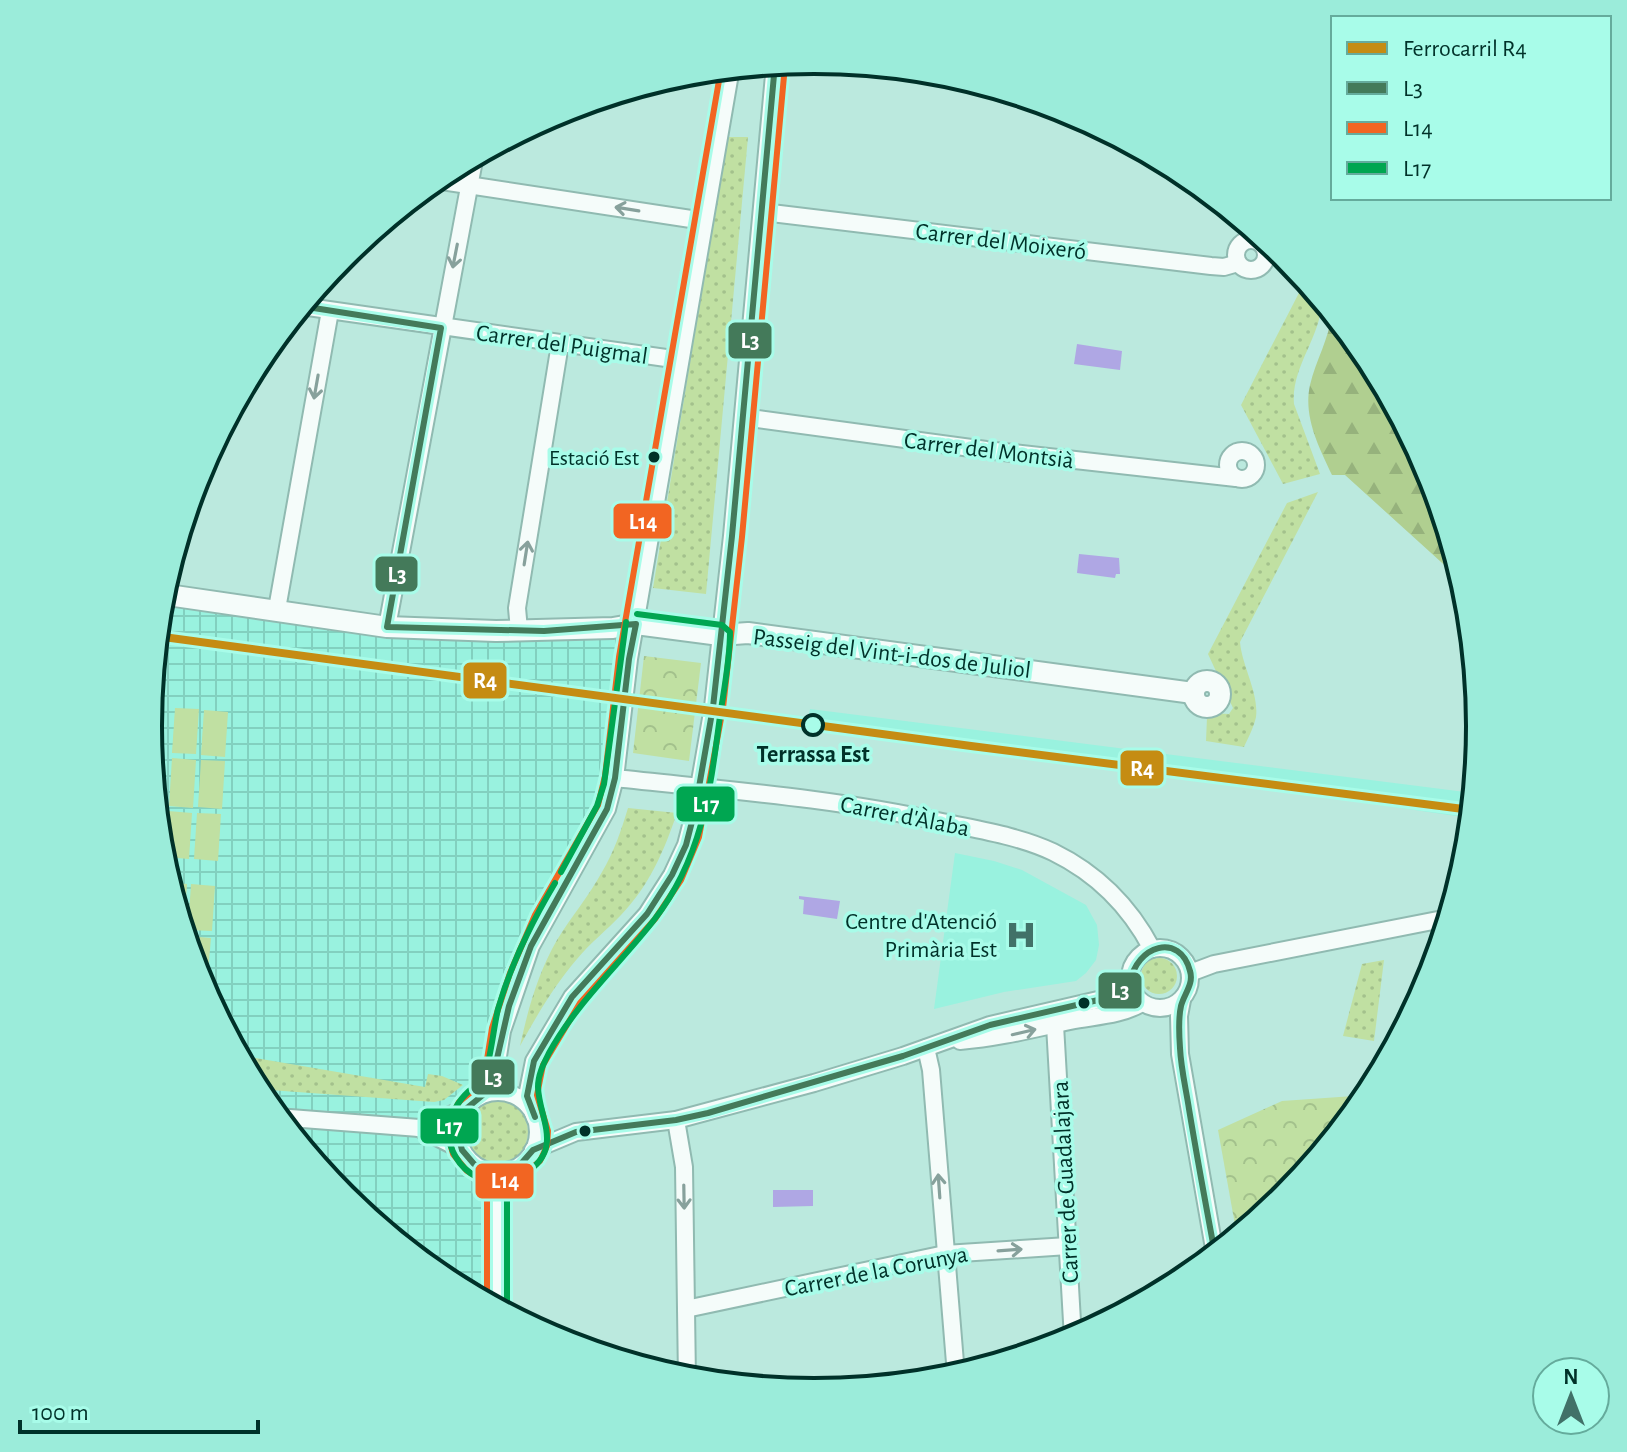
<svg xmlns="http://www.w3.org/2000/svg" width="1627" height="1452" viewBox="0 0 1627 1452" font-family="'Alegreya Sans',sans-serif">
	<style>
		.built { fill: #99f2df }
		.industrial { fill: url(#industrial-grid) }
		.grass { fill: url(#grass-dots) }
		.forest { fill: url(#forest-firs) }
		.park { fill: url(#park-crowns) }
		.pitch { fill: #c0e0a2 }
		.water { fill: #afa7e4 }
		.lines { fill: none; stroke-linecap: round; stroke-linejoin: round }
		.minor-casing { stroke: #90bab1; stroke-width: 20 }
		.tertiary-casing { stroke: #90bab1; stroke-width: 24 }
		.minor { stroke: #f5fcfa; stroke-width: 16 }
		.tertiary { stroke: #f5fcfa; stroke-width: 20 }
		.bus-1-casing { stroke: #a8fce9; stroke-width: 12 }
		.bus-2-casing { stroke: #a8fce9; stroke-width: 12 }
		.bus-3-casing { stroke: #a8fce9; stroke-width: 12 }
		.bus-1 { stroke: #447a5a; stroke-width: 6 }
		.bus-2 { stroke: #f26522; stroke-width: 6 }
		.bus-3 { stroke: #00a651; stroke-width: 6 }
		.rail-1-casing { stroke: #a8fce9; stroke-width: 14 }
		.rail-1 { stroke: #c58c13; stroke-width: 8 }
		.oneway { stroke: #87a19c }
		.bus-dot { fill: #003129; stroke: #a8fce9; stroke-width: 3 }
		.stop-dot { fill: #a8fce9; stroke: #003129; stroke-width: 4 }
		.labels { text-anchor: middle; stroke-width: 7; stroke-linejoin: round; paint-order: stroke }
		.bus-label { font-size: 22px; fill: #003129; stroke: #a8fce9; text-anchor: end }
		.street-label { font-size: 24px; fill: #003129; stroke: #a8fce9 }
		.stop-label { font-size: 24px; font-weight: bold; fill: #003129; stroke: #a8fce9 }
		.poi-label { font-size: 24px; fill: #003129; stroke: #a8fce9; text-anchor: end }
		.rim { fill: none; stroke: #003129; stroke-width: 4 }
		.line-badge { stroke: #a8fce9; stroke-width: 3 }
		.badge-label { font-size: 22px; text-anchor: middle; font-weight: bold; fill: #fff }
	</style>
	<defs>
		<pattern id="industrial-grid" width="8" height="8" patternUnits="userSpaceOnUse" patternTransform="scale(2)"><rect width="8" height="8" fill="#99f2df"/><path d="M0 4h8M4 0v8" fill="none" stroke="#82d0bf"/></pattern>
		<pattern id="grass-dots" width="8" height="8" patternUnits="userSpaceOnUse" patternTransform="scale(2)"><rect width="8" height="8" fill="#c0e0a2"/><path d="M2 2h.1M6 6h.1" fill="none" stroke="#a3c18c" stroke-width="1.8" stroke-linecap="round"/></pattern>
		<pattern id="forest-firs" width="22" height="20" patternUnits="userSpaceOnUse" patternTransform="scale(2)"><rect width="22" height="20" fill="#b0cf90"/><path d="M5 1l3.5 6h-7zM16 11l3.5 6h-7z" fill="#96b27c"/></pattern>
		<pattern id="park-crowns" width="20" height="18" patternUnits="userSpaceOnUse" patternTransform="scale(2)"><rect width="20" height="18" fill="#c0e0a2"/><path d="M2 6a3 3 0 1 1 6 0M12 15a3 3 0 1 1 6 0" fill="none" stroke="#a3c18c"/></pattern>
	</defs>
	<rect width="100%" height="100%" fill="#bbe9de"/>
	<g class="built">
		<polygon points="810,709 1473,793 1470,818 1263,788 1238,782 806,728"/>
		<polygon points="955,853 994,861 1022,870 1086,905 1097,925 1099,945 1096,960 1086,973 1076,981 1004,992 934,1009"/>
	</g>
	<polygon class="industrial" points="160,599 290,614 627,630 611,785 529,948 495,1074 464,1108 458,1122 458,1136 463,1151 493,1175 499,1309 443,1279 342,1197 259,1096 198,980 160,855 148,726"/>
	<g class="grass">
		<polygon points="727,137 748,137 706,594 653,588"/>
		<path d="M 1282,253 L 1322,300 C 1321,338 1291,366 1294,404 L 1320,474 L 1283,484 L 1241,405 L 1301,289 Z"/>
		<path d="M 1318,492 L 1240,642 C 1242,666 1259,693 1256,717 C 1254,727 1248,738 1244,747 L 1206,741 L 1207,717 L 1211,713 L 1229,714 L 1233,708 L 1208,654 L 1287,503 Z"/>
		<path d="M 628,808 L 677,813 C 664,851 649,886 621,915 C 607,930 590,943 577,959 C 554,986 537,1015 520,1046 C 528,1009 538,973 557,940 C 571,917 589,896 602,872 C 614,852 621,831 628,808 Z"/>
		<circle cx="1159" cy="976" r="18"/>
		<polygon points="1384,960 1374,1041 1343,1036 1362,964"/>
		<polygon points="238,1055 425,1087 428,1074 442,1076 463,1085 444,1100 434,1102 256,1089"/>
		<circle cx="496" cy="1132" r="32"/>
	</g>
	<path class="forest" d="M 1332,313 L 1368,356 L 1429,472 L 1462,581 L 1345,475 L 1332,475 C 1319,447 1303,417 1310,385 C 1316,360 1329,339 1332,313 Z"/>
	<g class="park">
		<polygon points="644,656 701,663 689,761 633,753"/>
		<polygon points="1368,1095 1284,1197 1237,1236 1218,1130 1282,1101"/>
	</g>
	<g class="pitch">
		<polygon points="150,702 157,703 152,772 148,726"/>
		<polygon points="175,708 199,709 196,754 172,753"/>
		<polygon points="204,710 228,712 225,757 201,755"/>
		<polygon points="172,758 196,760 193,808 169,806"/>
		<polygon points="201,760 225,761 222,809 198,807"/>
		<polygon points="168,811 192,813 189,859 165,857"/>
		<polygon points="197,813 221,814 218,861 194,859"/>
		<polygon points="168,882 187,884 184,929 183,929"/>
		<polygon points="191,884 215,886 212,931 188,930"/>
		<polygon points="187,936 211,938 207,983 198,980"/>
	</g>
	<g class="water">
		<polygon points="1077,344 1122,351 1120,370 1074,364"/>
		<polygon points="1079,554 1119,558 1120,574 1116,574 1115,578 1077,573"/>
		<polygon points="799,896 840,901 837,919 803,914 804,900 799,899"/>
		<polygon points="773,1190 813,1190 813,1206 773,1207"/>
	</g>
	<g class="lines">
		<g class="minor-casing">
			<g id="minor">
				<polyline points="435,180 704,221"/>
				<polyline points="763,212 1211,266 1224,267 1238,263"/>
				<circle cx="1251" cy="255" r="15"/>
				<polyline points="301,306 680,360"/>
				<polyline points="743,417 986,450 1236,478"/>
				<circle cx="1242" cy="465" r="14"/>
				<polyline points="165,594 169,566"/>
				<polyline points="277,609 330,311"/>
				<polyline points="387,627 475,155"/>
				<polyline points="519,630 517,608 560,344"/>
				<path d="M 615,778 C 724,790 834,798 942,822 C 979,830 1019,836 1053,852 C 1096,873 1130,907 1152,949"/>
				<circle cx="1160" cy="978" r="30"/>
				<polyline points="1190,973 1214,964 1448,918"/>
				<polyline points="1182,1000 1179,1016 1180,1054 1215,1254"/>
				<polyline points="1055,1025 1073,1339"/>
				<path d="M 960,1041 C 998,1038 1033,1029 1070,1021 C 1094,1016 1120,1016 1142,1003"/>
				<polyline points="926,1048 931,1070 956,1375"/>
				<circle cx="498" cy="1132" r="40"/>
				<polyline points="476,1098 489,1090 495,1075 502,1031 531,946 607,809 615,778 629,659 731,68"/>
				<polyline points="277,1117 419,1128 462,1150"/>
				<polyline points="535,1118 527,1096 534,1061 572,997 647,914 672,875 686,845 695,810 713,707 732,536 775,64"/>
				<polyline points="676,1120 684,1167 687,1380"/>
				<polyline points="419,1128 467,1108"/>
				<polyline points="533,1150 576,1132 676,1120 814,1083 903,1056 990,1025 1111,997 1130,983"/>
				<polyline points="497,1172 497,1309"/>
				<polyline points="686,1309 945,1254 1068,1246"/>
			</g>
		</g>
		<g class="tertiary-casing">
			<g id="tertiary">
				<polyline points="161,594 387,627 496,631 613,628 636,624 720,635 748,633 1193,693"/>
				<circle cx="1207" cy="694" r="13"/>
			</g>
		</g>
		<use href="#minor" class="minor"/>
		<use href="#tertiary" class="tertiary"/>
		<g class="bus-1-casing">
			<g id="bus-1">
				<path d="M 301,306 L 441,328 L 387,627 L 544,631 L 636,624 L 629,659 L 615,778 L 607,809 L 531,946 L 509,1006 L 491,1085 L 489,1090 L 467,1108 L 460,1122 L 458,1135 L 462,1150 L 474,1164 L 484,1170 L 497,1172 L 519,1166 L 533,1150 L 576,1132 L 676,1120 L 708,1113 L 903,1056 L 990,1025 L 1111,997 L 1130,983 C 1136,945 1180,932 1190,971 C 1194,984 1184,994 1181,1006 C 1178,1019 1179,1034 1180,1048 C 1181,1069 1186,1089 1189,1109 C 1197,1157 1206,1206 1215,1254"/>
				<polyline points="535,1117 527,1096 534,1061 572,997 647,914 672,875 686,845 695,810 713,707 732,536 775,64"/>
			</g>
		</g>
		<g class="bus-2-casing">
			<g id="bus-2">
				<polyline points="721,69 619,657 605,776 598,805 535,915 510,973 492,1028 485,1072 481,1084 459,1102 450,1119 448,1136 453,1154 467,1171 482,1180 512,1181 524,1174 540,1161 547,1146 548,1131 537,1095 543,1065 580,1003 655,919 681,880 699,837 723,708 742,537 785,65"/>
				<polyline points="487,1172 487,1303"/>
			</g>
		</g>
		<g class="bus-3-casing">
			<g id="bus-3">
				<polyline points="561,872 597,806 604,784 626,622"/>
				<path d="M 555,883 C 531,923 511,964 498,1009 C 494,1025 489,1070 483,1080 C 480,1085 473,1088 469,1091 C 458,1101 451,1114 449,1128 C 447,1148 459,1168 477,1177 C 492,1183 511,1182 524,1174 C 565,1149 539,1119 538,1087 C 538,1074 544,1063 549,1053 C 577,1002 619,965 654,920 C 702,858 710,792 720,716 C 724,689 730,660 730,632 L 722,625 L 637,614"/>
				<polyline points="507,1172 507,1309"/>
			</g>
		</g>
		<use href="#bus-1" class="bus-1"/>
		<use href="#bus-2" class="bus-2"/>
		<use href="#bus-3" class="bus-3"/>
		<g class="rail-1-casing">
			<polyline id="rail-1" points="156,636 971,746 1471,810"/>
		</g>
		<use href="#rail-1" class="rail-1"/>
	</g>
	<defs><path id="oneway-shaft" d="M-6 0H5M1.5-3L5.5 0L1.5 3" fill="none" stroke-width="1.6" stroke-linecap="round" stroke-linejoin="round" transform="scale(2)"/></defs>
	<g class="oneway">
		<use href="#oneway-shaft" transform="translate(627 209) rotate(-171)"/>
		<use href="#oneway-shaft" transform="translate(455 256) rotate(101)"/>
		<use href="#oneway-shaft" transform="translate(316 387) rotate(100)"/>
		<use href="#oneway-shaft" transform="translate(526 553) rotate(-81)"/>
		<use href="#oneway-shaft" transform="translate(1024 1032) rotate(-13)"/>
		<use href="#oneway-shaft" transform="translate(939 1186) rotate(-94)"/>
		<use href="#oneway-shaft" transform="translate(684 1197) rotate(89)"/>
		<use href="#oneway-shaft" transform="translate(1010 1250) rotate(-4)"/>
	</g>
	<defs>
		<g id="hospital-bare" transform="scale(2.4)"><path d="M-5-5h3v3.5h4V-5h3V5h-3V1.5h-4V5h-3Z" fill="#417168" stroke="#a8fce9" stroke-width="2.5" paint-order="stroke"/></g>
	</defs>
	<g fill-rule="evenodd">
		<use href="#hospital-bare" x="1021" y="935"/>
	</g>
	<g class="bus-dot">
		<circle cx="654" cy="457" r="7"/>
		<circle cx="1084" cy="1003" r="7"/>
		<circle cx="585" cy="1131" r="7"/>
	</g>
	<circle class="stop-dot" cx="813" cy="725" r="10"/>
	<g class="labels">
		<g class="bus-label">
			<text x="639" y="465">Estació Est</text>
		</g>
		<g class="street-label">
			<text transform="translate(1001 241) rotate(7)" y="8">Carrer del Moixeró</text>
			<text transform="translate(562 344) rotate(8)" y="8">Carrer del Puigmal</text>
			<text transform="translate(989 450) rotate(7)" y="8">Carrer del Montsià</text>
			<text transform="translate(892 653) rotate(7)" y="8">Passeig del Vint-i-dos de Juliol</text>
			<text transform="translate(905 816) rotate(11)" y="8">Carrer d'Àlaba</text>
			<text transform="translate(1065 1182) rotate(-93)" y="8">Carrer de Guadalajara</text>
			<text transform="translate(876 1271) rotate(-11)" y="8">Carrer de la Corunya</text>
		</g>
		<g class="stop-label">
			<text x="813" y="762">Terrassa Est</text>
		</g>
		<g class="poi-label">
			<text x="997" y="929">Centre d'Atenció<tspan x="997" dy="28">Primària Est</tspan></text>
		</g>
	</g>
	<path d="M0 0H1627V1452H0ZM162 726a652 652 0 1 1 1304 0a652 652 0 1 1-1304 0Z" fill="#9becda" fill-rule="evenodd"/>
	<path class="rim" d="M162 726a652 652 0 1 1 1304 0a652 652 0 1 1-1304 0Z"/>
	<g class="line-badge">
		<rect x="727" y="321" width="46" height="39" rx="8" fill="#447a5a"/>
		<rect x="612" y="502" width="61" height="38" rx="8" fill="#f26522"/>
		<rect x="374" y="555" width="45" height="38" rx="8" fill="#447a5a"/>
		<rect x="462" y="661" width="46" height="39" rx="8" fill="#c58c13"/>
		<rect x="1119" y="749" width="46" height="38" rx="8" fill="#c58c13"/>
		<rect x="675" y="785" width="61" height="38" rx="8" fill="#00a651"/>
		<rect x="1097" y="971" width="46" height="39" rx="8" fill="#447a5a"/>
		<rect x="470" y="1058" width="46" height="38" rx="8" fill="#447a5a"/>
		<rect x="419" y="1107" width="61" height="38" rx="8" fill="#00a651"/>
		<rect x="474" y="1162" width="61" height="38" rx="8" fill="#f26522"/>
	</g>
	<g class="badge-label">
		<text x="750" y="348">L3</text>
		<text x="643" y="529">L14</text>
		<text x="397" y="582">L3</text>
		<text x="485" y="688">R4</text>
		<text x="1142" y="776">R4</text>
		<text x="706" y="812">L17</text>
		<text x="1120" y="998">L3</text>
		<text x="493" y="1085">L3</text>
		<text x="449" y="1134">L17</text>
		<text x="505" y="1188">L14</text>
	</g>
	<rect x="1331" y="16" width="280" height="184" fill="#a8fce9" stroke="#65ab9c" stroke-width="2"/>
	<rect x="1347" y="42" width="40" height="12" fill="#c58c13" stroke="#65ab9c" stroke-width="2"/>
	<text x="1403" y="56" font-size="24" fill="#003129">Ferrocarril R4</text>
	<rect x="1347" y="82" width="40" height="12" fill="#447a5a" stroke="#65ab9c" stroke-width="2"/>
	<text x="1403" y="96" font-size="24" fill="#003129">L3</text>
	<rect x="1347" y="122" width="40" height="12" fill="#f26522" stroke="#65ab9c" stroke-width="2"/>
	<text x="1403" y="136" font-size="24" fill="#003129">L14</text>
	<rect x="1347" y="162" width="40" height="12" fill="#00a651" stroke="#65ab9c" stroke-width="2"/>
	<text x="1403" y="176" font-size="24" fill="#003129">L17</text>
	<g transform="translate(1571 1396)"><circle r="38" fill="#a8fce9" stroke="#65ab9c" stroke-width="2"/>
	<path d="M0-6L14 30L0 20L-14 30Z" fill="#417168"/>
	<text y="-12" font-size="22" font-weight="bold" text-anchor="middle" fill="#003129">N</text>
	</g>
	<path d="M20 1420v12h238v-12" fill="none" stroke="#003129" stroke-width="4"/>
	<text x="32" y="1420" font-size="24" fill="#003129" stroke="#a8fce9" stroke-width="6" paint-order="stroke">100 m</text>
</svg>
